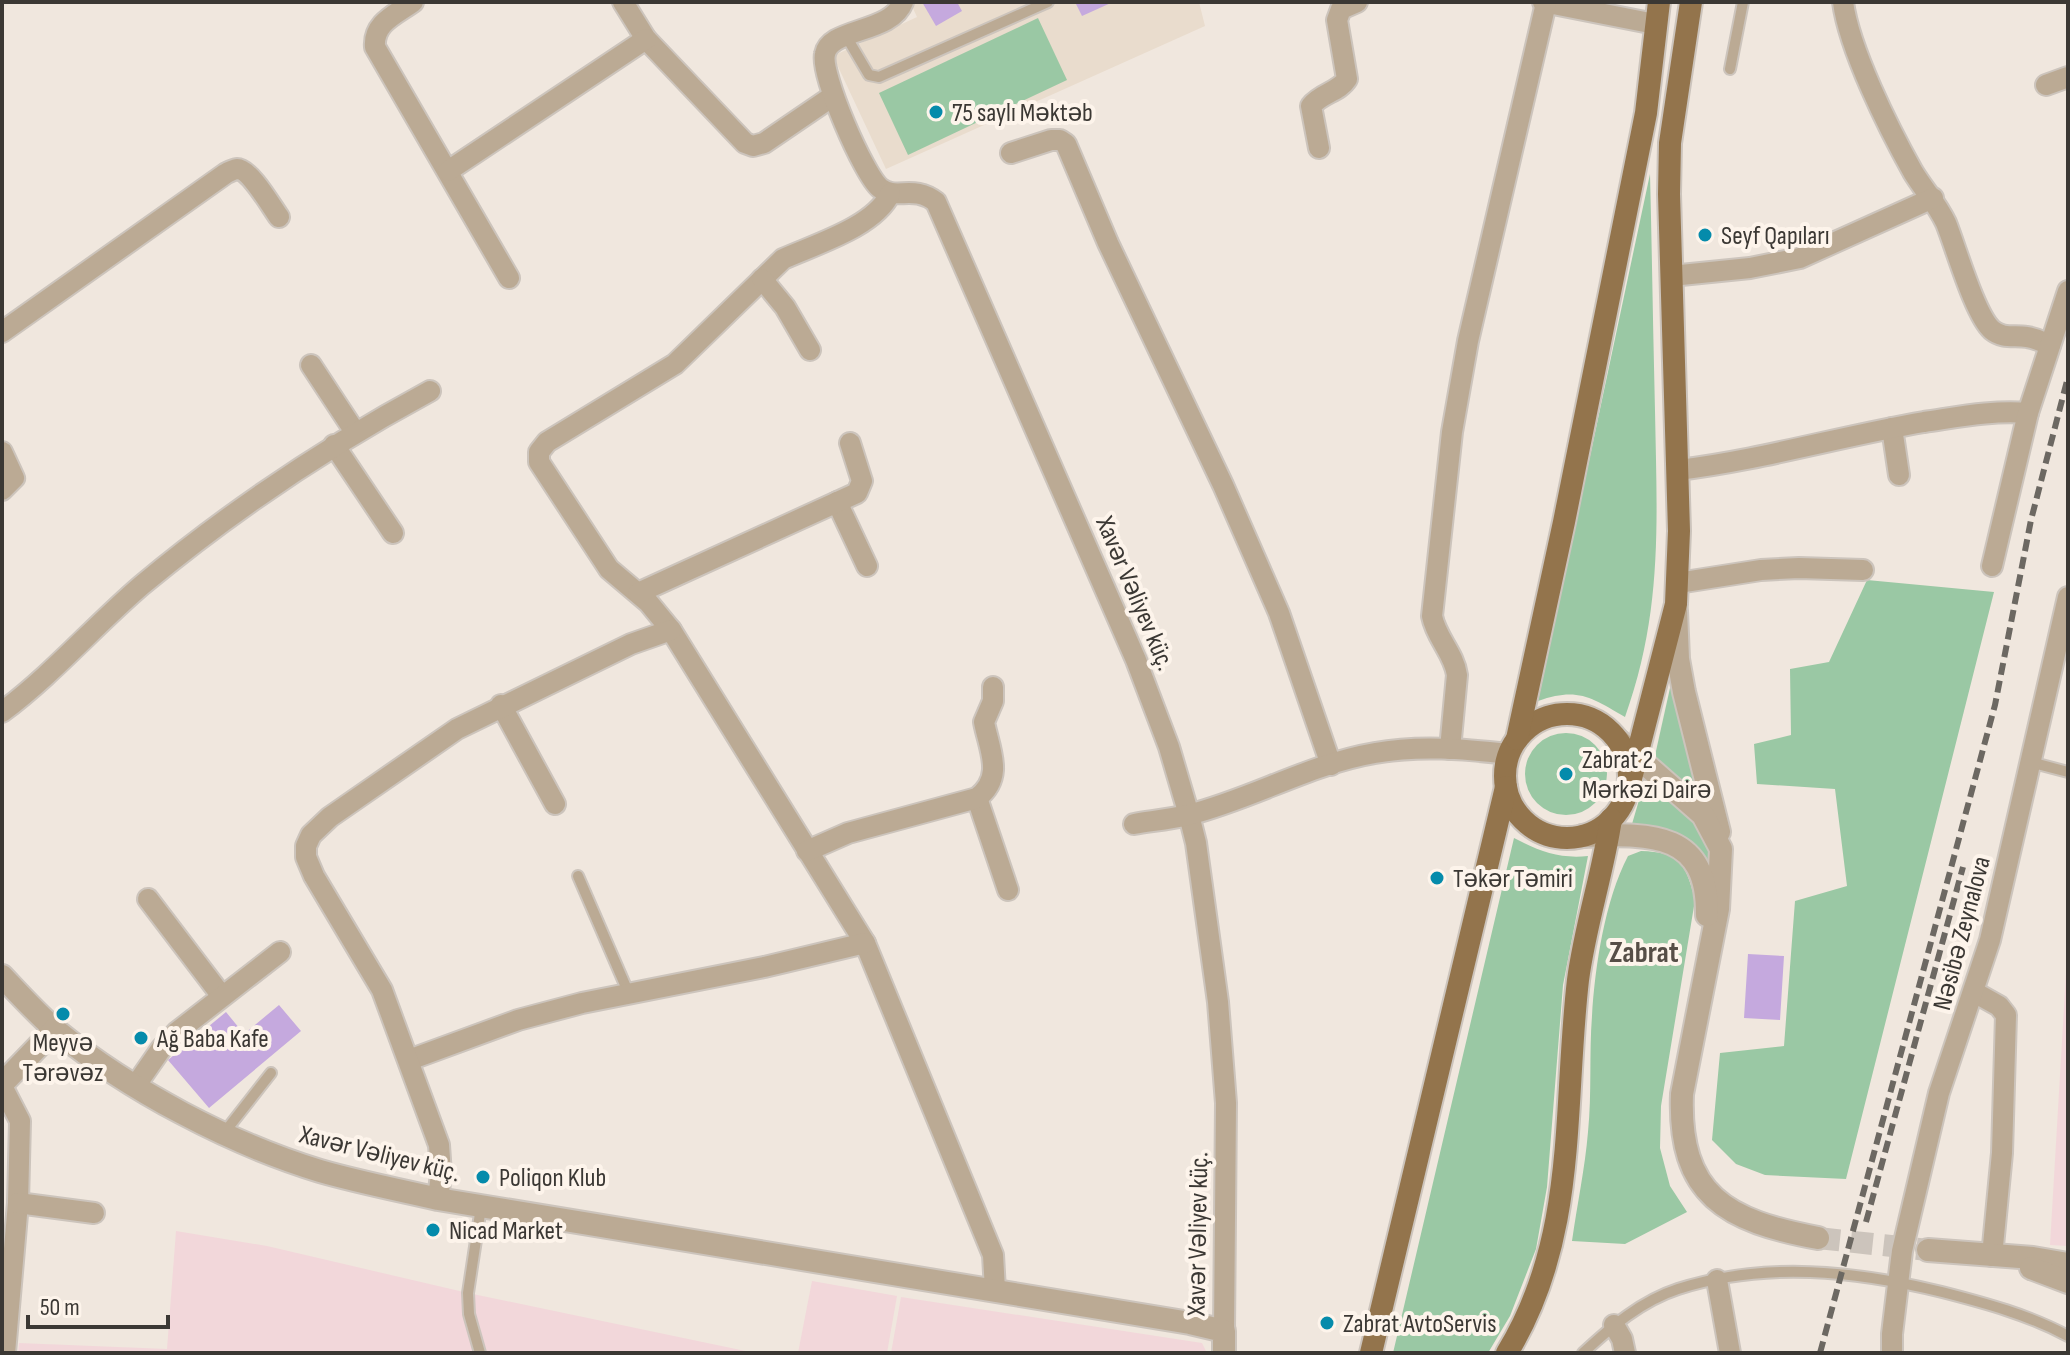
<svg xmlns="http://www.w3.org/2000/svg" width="2070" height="1355" viewBox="0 0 2070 1355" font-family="'Sofia Sans Condensed',sans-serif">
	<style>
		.industrial { fill: #f2d7da }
		.built { fill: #e9dccd }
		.green { fill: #9ac8a4 }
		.building { fill: #c5a9de }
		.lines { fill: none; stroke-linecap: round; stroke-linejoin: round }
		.tertiary-tunnel { stroke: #ccc4bc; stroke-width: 22; stroke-dasharray: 22 11; stroke-linecap: butt }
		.service-casing { stroke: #ccc4bc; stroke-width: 14 }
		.minor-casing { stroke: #ccc4bc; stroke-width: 24 }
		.tertiary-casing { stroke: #ccc4bc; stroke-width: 26 }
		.primary-casing { stroke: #ccc4bc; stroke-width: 26 }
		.service { stroke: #bbaa94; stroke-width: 10 }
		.minor { stroke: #bbaa94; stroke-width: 20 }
		.tertiary { stroke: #bbaa94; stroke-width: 22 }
		.primary { stroke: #93744c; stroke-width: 22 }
		.rail { stroke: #6c6862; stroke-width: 6; stroke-dasharray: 12 6; stroke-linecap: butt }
		.poi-dot { fill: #058bab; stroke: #fdf4eb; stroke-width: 3 }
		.labels { text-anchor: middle; stroke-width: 8; stroke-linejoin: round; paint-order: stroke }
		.poi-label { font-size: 26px; fill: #3b3834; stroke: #fdf4eb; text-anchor: start }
		.street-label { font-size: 26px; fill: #3b3834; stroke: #fdf4eb }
		.quarter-label { font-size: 30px; font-weight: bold; fill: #564e47; stroke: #fdf4eb }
	</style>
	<rect width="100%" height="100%" fill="#f0e7de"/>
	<g class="industrial">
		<polygon points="2067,956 2068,956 2068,1246 2050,1245"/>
		<polygon points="176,1231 267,1246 468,1293 755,1353 18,1353 19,1343 167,1349"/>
		<polygon points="812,1281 897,1296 887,1353 798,1353"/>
		<polygon points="901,1297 1202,1343 1207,1353 891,1353"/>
	</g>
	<polygon class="built" points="910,2 1199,2 1205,26 886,169 833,56 917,17"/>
	<g class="green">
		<polygon points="1038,18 1067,80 908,155 879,93"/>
		<path d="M 1650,174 C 1652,253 1653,332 1655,411 C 1657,521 1663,611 1625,717 C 1591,697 1577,687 1538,701 Z"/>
		<polygon points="1867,580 1994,592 1846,1179 1765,1175 1736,1164 1712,1140 1720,1053 1784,1046 1795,901 1847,886 1835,789 1757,784 1754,744 1791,735 1790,669 1829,662"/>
		<polygon points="1670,688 1674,690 1699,790 1693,793 1654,760"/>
		<circle cx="1566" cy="774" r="41"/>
		<path d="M 1644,783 C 1690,811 1710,825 1715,881 C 1699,833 1679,830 1632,824 Z"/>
		<path d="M 1514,838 C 1539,851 1559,859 1588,856 L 1563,985 L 1547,1187 L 1536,1249 L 1510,1316 L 1488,1353 L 1393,1353 Z"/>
		<path d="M 1641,851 C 1680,852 1686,864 1695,900 L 1661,1106 L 1660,1148 L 1670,1186 L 1687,1212 L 1625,1244 L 1572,1241 C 1577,1205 1585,1168 1588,1132 C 1592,1093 1589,1054 1592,1016 C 1595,966 1605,900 1628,856 Z"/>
	</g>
	<g class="building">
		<polygon points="922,2 957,2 962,11 936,26"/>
		<polygon points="1075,2 1113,2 1082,16"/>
		<polygon points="1748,954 1784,956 1780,1020 1744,1018"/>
		<polygon points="279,1005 301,1031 209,1108 168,1060 226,1012 244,1034"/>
	</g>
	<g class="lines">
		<polyline class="tertiary-tunnel" points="1818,1238 1928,1250"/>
		<g class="service-casing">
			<g id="service">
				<polyline points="846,36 869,75 879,77 1048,2"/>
				<polyline points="1730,69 1743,2"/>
				<polyline points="2030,762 2068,772"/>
				<polyline points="578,876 629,994"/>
				<polyline points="224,1133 271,1073"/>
				<polyline points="480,1353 469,1314 468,1293 481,1207"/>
				<path d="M 1583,1353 C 1611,1327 1641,1301 1678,1289 C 1766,1261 1855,1271 1942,1292 C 1985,1303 2029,1315 2068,1336"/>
			</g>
		</g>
		<g class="minor-casing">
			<g id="minor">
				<path d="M 413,2 C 395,15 373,23 375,47 L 509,278"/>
				<polyline points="623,2 646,39 745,143 753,146 764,143 833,96"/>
				<path d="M 903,2 C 894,26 857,28 836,40 C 831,43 826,48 825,54 C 820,74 864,175 880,188 C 896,201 913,184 936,202 L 1136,660 L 1169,747 L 1189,815 L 1196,843 L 1218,1002 L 1226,1103 L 1224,1331"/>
				<polyline points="1543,2 1655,24"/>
				<path d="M 1843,2 C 1849,49 1889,129 1913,172 C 1924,190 1937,204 1946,223 C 1956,248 1975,315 1992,330 C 2003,339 2014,335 2027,337 C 2036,338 2042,342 2050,345"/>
				<polyline points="2046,85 2068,77"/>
				<path d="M 1319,148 L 1311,106 C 1321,93 1339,92 1347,79 L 1337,20 L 1341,9 L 1357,2"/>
				<polyline points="1011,153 1051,140 1060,140 1066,144 1108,243 1223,485 1279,613 1331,765"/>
				<polyline points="448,171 646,39"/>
				<path d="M 890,194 C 874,227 816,244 783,259 L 675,364 L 547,442 L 539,452 L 539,462 L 609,569 L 648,602 L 671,630 L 865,943 L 993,1255 L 995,1290"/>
				<polyline points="1671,276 1750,268 1800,258 1933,198"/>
				<polyline points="762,279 785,307 810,350"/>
				<path d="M 2,332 L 225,174 C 226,173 235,169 237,169 C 250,169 271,206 279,217"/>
				<polyline points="311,365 355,432"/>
				<polyline points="1892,428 1899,475"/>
				<polyline points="334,445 393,533"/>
				<polyline points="2,452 14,478 2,490"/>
				<path d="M 1678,470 C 1761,460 1842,436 1924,422 C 1959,417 1992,410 2028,413"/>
				<polyline points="837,502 867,566"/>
				<polyline points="1992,566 2028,413 2068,291"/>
				<polyline points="1678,583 1761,570 1799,568 1863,570"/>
				<polyline points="638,593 857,493 862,481 850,443"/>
				<polyline points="501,705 555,804"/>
				<path d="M 2,712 C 53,674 94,626 142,585 C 231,511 328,446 430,391"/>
				<path d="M 1450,749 L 1457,675 C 1454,653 1436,638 1432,616 L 1452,432 L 1468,341 L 1546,3"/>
				<polyline points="977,798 1008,890"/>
				<path d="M 1134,824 C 1152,821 1171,819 1188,815 C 1252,799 1310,764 1375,753 C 1419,745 1464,749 1509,754"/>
				<path d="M 807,851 L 848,833 L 977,798 C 1005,777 989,749 984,722 L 993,701 L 993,687"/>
				<polyline points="148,899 221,995"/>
				<polyline points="1974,992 1999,1006 2006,1015 2002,1153 1992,1256"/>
				<polyline points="409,1060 518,1020 582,1003 764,967 865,943"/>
				<polyline points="136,1085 161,1049 177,1032 280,952"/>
				<polyline points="2,1086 20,1121 18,1203 5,1353"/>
				<polyline points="438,1199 441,1174 439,1145 382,990 314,876 306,857 306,846 311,835 330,817 457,729 631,644 671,630"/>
				<polyline points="18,1203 94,1213"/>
				<polyline points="1717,1280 1730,1353"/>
				<polyline points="1614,1325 1622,1339 1625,1353"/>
				<polyline points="1892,1353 1892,1334 1902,1251 1939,1093 1990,940 2068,597"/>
			</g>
		</g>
		<g class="tertiary-casing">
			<g id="tertiary">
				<polyline points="1676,611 1678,659 1684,692 1719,832"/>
				<path d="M 1619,741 L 1703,815 L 1721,849 L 1718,909 L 1682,1094 C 1678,1196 1727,1221 1818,1238"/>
				<path d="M 1583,836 C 1649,834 1708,830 1707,915"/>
				<path d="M 2,976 C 20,995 38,1015 58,1032 C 129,1090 231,1144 320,1171 C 358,1182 399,1190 438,1199 L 1190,1323 L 1224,1331 L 1224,1353"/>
				<polyline points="2,1084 55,1029"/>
				<polyline points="1928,1250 2033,1258 2068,1264"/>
				<polyline points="2031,1268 2068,1282"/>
			</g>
		</g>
		<g class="primary-casing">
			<g id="primary">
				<circle cx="1567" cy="776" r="62"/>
				<polyline points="1517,739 1564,522 1646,113 1659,2"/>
				<polyline points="1628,790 1676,604 1679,531 1669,194 1670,143 1691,2"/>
				<polyline points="1371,1353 1506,787"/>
				<path d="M 1507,1353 C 1578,1237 1563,1109 1578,980 C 1585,926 1603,873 1611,819"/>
			</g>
		</g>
		<use href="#service" class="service"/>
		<use href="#minor" class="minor"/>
		<use href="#tertiary" class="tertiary"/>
		<use href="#primary" class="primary"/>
		<g class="rail">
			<polyline points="1866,1222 1963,867"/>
			<polyline points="1820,1353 1995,705 2031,520 2068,377"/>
		</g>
	</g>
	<g class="poi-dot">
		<circle cx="936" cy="112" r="8"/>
		<circle cx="1705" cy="235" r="8"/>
		<circle cx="1566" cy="774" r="8"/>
		<circle cx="1437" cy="878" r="8"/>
		<circle cx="63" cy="1014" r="8"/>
		<circle cx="141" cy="1038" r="8"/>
		<circle cx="483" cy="1177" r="8"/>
		<circle cx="433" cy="1230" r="8"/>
		<circle cx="1327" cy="1323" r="8"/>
	</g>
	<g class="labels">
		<g class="poi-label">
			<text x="952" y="121">75 saylı Məktəb</text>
			<text x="1721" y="244">Seyf Qapıları</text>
			<text x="1582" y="768">Zabrat 2<tspan x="1582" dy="30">Mərkəzi Dairə</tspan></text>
			<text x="1453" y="887">Təkər Təmiri</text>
			<text x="157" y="1047">Ağ Baba Kafe</text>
			<text x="63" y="1051" text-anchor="middle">Meyvə<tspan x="63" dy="30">Tərəvəz</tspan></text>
			<text x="499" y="1186">Poliqon Klub</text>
			<text x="449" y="1239">Nicad Market</text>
			<text x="1343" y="1332">Zabrat AvtoServis</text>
		</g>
		<g class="street-label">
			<text transform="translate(1136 593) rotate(67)" y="9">Xavər Vəliyev küç.</text>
			<text transform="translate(1961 933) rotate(-75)" y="9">Nəsibə Zeynalova</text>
			<text transform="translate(380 1153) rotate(14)" y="9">Xavər Vəliyev küç.</text>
			<text transform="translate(1197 1234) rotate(-89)" y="9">Xavər Vəliyev küç.</text>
		</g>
		<g class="quarter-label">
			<text x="1644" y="962">Zabrat</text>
		</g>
	</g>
	<rect width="2070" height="1355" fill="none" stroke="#3b3834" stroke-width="8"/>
	<path d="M28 1315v12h140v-12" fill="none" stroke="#3b3834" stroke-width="4"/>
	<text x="40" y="1315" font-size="24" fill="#3b3834" stroke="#fdf4eb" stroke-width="6" paint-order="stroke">50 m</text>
</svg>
